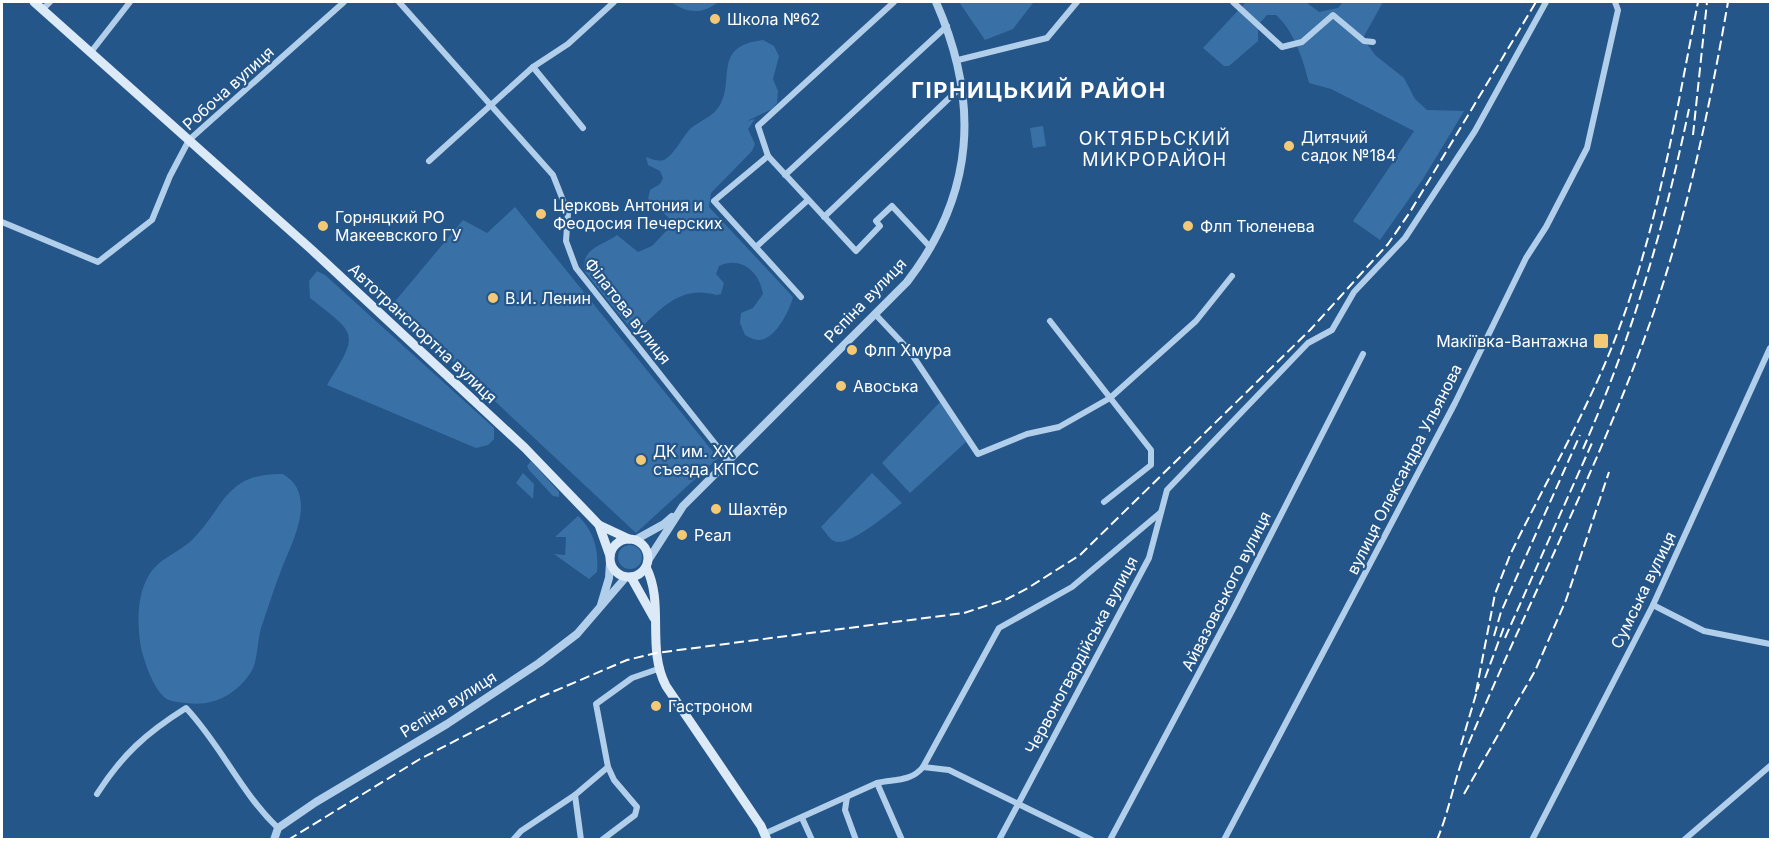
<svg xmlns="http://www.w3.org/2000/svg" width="1772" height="841" viewBox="0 0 1772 841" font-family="Inter,sans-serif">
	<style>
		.green { fill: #3970a6 }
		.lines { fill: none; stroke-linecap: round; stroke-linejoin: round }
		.minor { stroke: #b1ceea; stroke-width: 6 }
		.tertiary { stroke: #b1ceea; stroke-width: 8 }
		.secondary { stroke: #dceaf8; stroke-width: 9 }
		.rail { stroke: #fff; stroke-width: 2; stroke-dasharray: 10 4.5; stroke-linecap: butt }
		.poi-dot { fill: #f4c975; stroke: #255689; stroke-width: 2 }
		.labels { text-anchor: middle; stroke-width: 4.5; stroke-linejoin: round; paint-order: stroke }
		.poi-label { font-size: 16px; fill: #fff; stroke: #255689; text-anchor: start }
		.street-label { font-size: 16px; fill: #fff; stroke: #255689 }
		.neighbourhood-label { font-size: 18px; letter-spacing: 1.5px; fill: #fff; stroke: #255689 }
		.district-label { font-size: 22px; font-weight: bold; letter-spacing: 1.5px; fill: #fff; stroke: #255689 }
	</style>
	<rect width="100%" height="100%" fill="#255689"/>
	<g class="green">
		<path d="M 671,2 L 718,2 C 703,15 686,13 671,2 Z"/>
		<polygon points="959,2 1032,2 1033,3 1013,29 985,40"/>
		<path d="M 1246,2 L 1306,2 L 1319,12 L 1338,8 L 1343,2 L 1383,2 L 1363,38 L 1375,55 L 1404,78 L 1415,99 L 1427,110 L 1464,111 L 1423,179 L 1380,240 L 1353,221 L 1414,131 L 1331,89 L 1309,83 C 1303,59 1294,31 1276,15 L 1267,15 L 1258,25 L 1258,41 L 1229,66 L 1224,66 L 1203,48 Z"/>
		<path d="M 763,40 L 774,46 L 779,56 L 773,79 L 778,91 L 777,103 L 772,109 L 747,121 L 755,119 L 748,129 L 755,144 L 752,151 L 711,193 L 709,207 L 793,297 C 790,310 775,340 759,340 C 754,340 749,337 745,335 L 740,323 L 741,313 L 753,308 L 763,294 C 760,273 742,255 719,266 L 716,274 L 724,283 L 721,294 L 717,295 C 680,284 659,310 635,334 L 585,272 C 580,248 602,246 617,235 L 638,252 L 652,246 L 669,228 L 670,219 L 648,199 L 650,190 L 660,184 L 663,178 L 660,171 L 648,165 L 646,157 C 652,159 658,162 664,160 C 675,154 682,137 691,128 C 700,121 714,116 720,105 C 735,79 712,46 763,40 Z"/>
		<polygon points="1043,126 1046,146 1033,148 1030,128"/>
		<polygon points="515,207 718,458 636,533 392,305 463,220 487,233"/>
		<path d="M 317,271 L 325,275 L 494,428 L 494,439 L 488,445 L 476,448 L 327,385 C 360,332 357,335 310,298 L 309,281 Z"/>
		<polygon points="940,402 966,442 910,493 882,463"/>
		<polygon points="531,461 559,492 559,497 553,496 529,470 527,466"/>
		<polygon points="523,473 534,484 533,499 516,483"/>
		<path d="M 872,473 L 902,503 C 890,512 847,549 834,541 C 829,539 825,531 821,527 Z"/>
		<path d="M 283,474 C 318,495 293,540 282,568 C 274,588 268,608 261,628 C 257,642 258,661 251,672 C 236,695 213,707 186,703 C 178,702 170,702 164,697 C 153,687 146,666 142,652 C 137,630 136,597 148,577 C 158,558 179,553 193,539 C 225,506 226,473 283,474 Z"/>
		<path d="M 578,516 C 594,531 599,550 597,572 L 589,579 L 554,554 L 565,555 L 566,537 L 555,537 Z"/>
		<circle cx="630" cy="557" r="12"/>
	</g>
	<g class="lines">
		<g class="minor">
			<polyline points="399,2 553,175 568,213 566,241 576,268 728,460"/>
			<polyline points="894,2 758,126 768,156 856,251 880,226 876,221 892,206 931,248"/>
			<polyline points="1233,2 1282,47 1302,42 1333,15 1364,41 1373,42"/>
			<polyline points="43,9 50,2"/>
			<polyline points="91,52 130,2"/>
			<polyline points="958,60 1047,38 1077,2"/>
			<polyline points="533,67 583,128"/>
			<polyline points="768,156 714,201 801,297"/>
			<polyline points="429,161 533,67 568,44 614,2"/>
			<polyline points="785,175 947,26"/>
			<polyline points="824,217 963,85"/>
			<polyline points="2,222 98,262 152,220 170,176 189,140 344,2"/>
			<polyline points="756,247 808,200"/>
			<polyline points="876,315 909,350 978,454 1027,434 1059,427 1110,398 1196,321 1232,276"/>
			<polyline points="1050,321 1151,450 1151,465 1104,502"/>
			<polyline points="1653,605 1704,631 1770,644"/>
			<polyline points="923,767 999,628 1072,587 1160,513"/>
			<polyline points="877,783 902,840"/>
			<path d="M 97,794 C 122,755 146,733 186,708 C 221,745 241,793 278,828"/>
			<polyline points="847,797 845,810 856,840"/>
			<polyline points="802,818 812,840"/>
			<path d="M 764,834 L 877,783 C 894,779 911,782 923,767 L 949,770 L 1092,840"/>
			<polyline points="513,840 521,831 575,795"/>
			<polyline points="581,840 575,795 608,767 596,704 632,678 658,669"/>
			<polyline points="602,840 635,815 637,807 614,780 608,767"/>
			<polyline points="999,840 1149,558 1167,490 1308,343 1332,330 1354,292 1405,238 1475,131 1546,2"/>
			<polyline points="1110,840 1234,607 1363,354"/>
			<polyline points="1224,840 1455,403 1526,258 1546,227 1587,148 1618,10 1615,2"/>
			<polyline points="1532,840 1653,605 1770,348"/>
			<polyline points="1684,840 1770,766"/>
		</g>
		<g class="tertiary">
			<polyline points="635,540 664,524 672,517"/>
			<path d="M 647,562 L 683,506 L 907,282 C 975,194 980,102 936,2"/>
			<polyline points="601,605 609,578 610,563"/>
			<polyline points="274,840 278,828 316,802 447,724 539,663 577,634 626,577"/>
		</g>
		<g class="secondary">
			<polyline points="34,2 312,250 525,448 599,525 610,556"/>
			<polyline points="599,525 629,539"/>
			<circle cx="629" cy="558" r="19"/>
			<path d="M 646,567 C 665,604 646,648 666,686 L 761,826 L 767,840"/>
			<polyline points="631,577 654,618"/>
		</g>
		<g class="rail">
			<polyline points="1693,135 1707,2"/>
			<path d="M 1583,449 C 1632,337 1664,228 1689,109"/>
			<polyline points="1494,636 1501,612 1580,435"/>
			<polyline points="1505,638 1592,443"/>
			<polyline points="1485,678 1504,627"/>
			<path d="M 1476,692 L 1495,594 L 1510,555 C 1546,481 1588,410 1617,334 C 1658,227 1676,113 1698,2"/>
			<polyline points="1461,745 1479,684"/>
			<polyline points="1464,794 1535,671 1566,600 1609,472"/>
			<polyline points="288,840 420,759 536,699 627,660 656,653 964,613 1007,599 1028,588 1080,555 1310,330 1388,244 1410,212 1536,2"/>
			<path d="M 1437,840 C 1450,809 1455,775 1468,745 C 1524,611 1592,481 1642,345 C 1683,235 1708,117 1728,2"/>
		</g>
	</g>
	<g class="poi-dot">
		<circle cx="715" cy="19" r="6"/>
		<circle cx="1289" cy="146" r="6"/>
		<circle cx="541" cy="214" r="6"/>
		<circle cx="323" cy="226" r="6"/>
		<circle cx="1188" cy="226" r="6"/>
		<circle cx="493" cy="298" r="6"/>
		<rect x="1593" y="333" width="16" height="16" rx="3"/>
		<circle cx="852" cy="350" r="6"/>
		<circle cx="841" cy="386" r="6"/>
		<circle cx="641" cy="460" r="6"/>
		<circle cx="716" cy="509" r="6"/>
		<circle cx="682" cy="535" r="6"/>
		<circle cx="656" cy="706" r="6"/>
	</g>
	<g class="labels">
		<g class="poi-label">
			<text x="727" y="25">Школа №62</text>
			<text x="1301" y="143">Дитячий<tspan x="1301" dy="18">садок №184</tspan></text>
			<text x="553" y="211">Церковь Антония и<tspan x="553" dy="18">Феодосия Печерских</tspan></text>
			<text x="335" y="223">Горняцкий РО<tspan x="335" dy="18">Макеевского ГУ</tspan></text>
			<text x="1200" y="232">Флп Тюленева</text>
			<text x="505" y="304">В.И. Ленин</text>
			<text x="1588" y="347" text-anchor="end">Макіївка-Вантажна</text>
			<text x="864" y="356">Флп Хмура</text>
			<text x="853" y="392">Авоська</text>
			<text x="653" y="457">ДК им. XX<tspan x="653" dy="18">съезда КПСС</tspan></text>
			<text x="728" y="515">Шахтёр</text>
			<text x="694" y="541">Рєал</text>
			<text x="668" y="712">Гастроном</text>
		</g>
		<g class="street-label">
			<text transform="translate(228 88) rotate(-42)" y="6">Робоча вулиця</text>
			<text transform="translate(865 300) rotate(-46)" y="6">Рєпіна вулиця</text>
			<text transform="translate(628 311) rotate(52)" y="6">Філатова вулиця</text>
			<text transform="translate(423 333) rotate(43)" y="6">Автотранспортна вулиця</text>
			<text transform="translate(1404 469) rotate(-63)" y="6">вулиця Олександра Ульянова</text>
			<text transform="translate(1643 590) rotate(-64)" y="6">Сумська вулиця</text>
			<text transform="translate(1226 591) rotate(-63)" y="6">Айвазовського вулиця</text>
			<text transform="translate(1081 655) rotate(-62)" y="6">Червоногвардійська вулиця</text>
			<text transform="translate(448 704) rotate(-32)" y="6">Рєпіна вулиця</text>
		</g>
		<g class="neighbourhood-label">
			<text x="1155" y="145">ОКТЯБРЬСКИЙ<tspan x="1155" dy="21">МИКРОРАЙОН</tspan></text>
		</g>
		<g class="district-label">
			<text x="1039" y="98">ГІРНИЦЬКИЙ РАЙОН</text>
		</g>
	</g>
	<rect width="1772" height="841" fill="none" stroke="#ffffff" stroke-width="6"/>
</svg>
